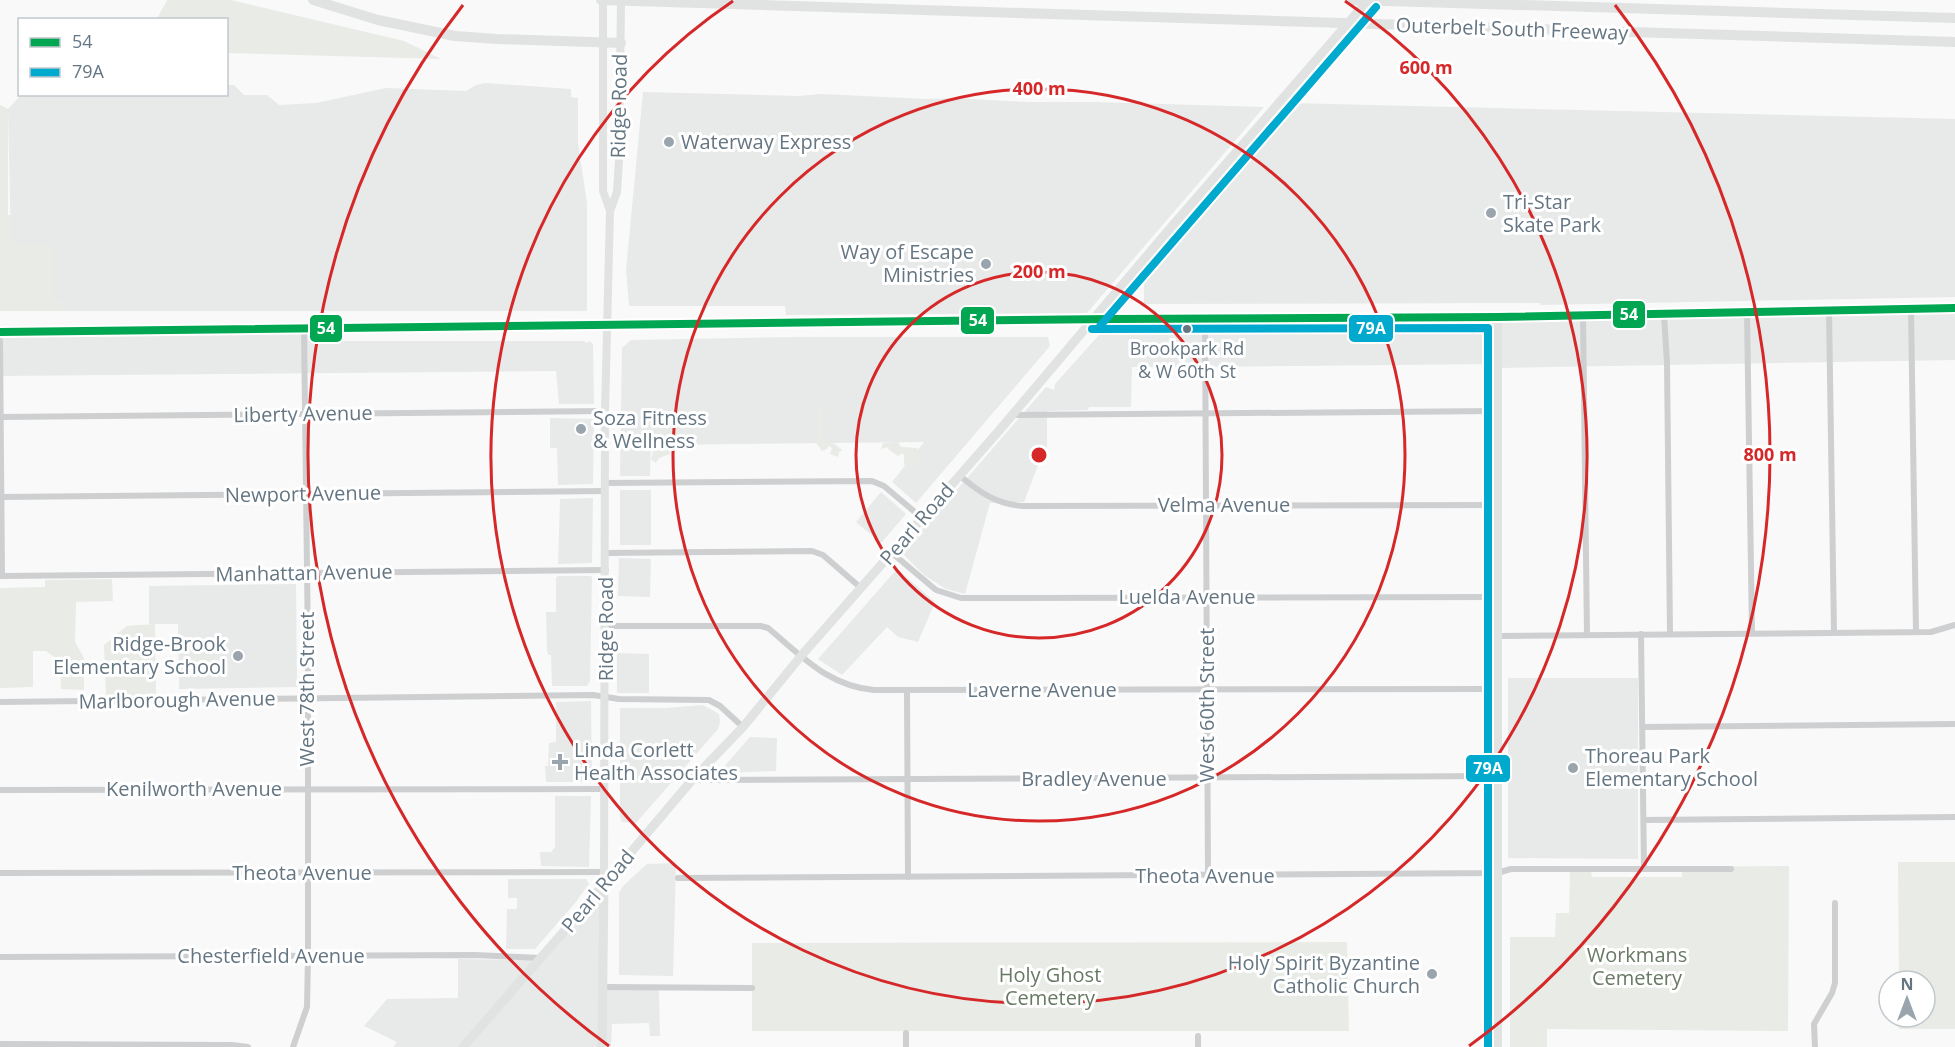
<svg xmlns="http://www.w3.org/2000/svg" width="1955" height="1047" viewBox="0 0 1955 1047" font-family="'Open Sans',sans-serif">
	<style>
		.built { fill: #e8e9e9 }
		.green { fill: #e8ebe6 }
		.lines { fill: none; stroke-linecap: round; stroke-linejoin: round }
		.street { stroke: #cecfd0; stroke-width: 6 }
		.secondary { stroke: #e1e2e2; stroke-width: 8 }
		.primary { stroke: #e1e2e2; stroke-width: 9 }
		.highway { stroke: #e1e2e2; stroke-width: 10 }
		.bus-1-casing { stroke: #fff; stroke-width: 12 }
		.bus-2-casing { stroke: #fff; stroke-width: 12 }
		.bus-1 { stroke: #00a651; stroke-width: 8 }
		.bus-2 { stroke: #00a9ce; stroke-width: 8 }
		.ring { fill: none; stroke: #d62828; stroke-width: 3 }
		.poi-dot { fill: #99a4ac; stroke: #fff; stroke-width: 2 }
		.bus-dot { fill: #657683; stroke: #fff; stroke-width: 2 }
		.labels { text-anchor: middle; stroke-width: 6; stroke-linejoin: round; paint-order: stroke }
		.bus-label { font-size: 18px; fill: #657683; stroke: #fff }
		.street-label { font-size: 20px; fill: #657683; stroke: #fff }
		.poi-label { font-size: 20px; fill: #657683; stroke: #fff; text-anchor: start }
		.park-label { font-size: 20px; fill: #687a64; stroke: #fff }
		.centre { fill: #d62828; stroke: #fff; stroke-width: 3 }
		.ring-label { font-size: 18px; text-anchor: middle; font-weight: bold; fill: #d62828; stroke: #fff; stroke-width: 6; stroke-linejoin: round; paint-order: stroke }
		.line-badge { stroke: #fff; stroke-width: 2 }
		.badge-label { font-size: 16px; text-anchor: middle; font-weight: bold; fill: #fff }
	</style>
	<rect width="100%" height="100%" fill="#f9f9f9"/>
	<g class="built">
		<polygon points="485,83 571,89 571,97 578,98 578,143 587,203 587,311 62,311 62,304 54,303 51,245 11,246 8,109 20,96 27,95 226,94 227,85 234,85 244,95 267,95 279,105 316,103 386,88 466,91 476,85"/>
		<polygon points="643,92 799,96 821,94 927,99 953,98 1027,102 1094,102 1264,107 1087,313 786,315 785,306 629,306 626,270"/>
		<polygon points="1290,103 1955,119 1955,297 1540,305 1540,303 1144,304 1144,274 1208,202"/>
		<polygon points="1955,314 1955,360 1501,368 1492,364 1203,367 1201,378 1177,378 1176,367 1132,367 1131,407 1089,407 1088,410 1047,411 1047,460 1040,460 1024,502 990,503 965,594 946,589 924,575 902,553 1046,387 1054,390 1055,384 1099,335 1154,333 1154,327"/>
		<polygon points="332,333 332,341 584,341 587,343 589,341 593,344 594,404 559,404 556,371 1,376 0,381 0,335"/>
		<polygon points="795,337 1048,337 1050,346 916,503 892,482 924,442 651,445 650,476 620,476 622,348 631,340"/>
		<polygon points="550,418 594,419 593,484 558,485 557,448 550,448"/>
		<rect x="620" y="490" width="31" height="55"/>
		<polygon points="881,492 906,514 881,543 856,522"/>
		<polygon points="593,498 592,563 558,564 560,499"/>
		<polygon points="619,558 651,559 650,597 618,596"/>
		<polygon points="897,569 935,602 918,642 898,637 887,627 842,675 818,659"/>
		<polygon points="559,576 591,576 592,578 590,681 587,686 552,686 551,655 548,655 547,650 546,612 556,612 556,577"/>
		<polygon points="296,584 297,687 179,689 178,624 149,624 149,586"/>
		<polygon points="617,653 649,654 649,693 617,693"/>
		<polygon points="1508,678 1638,678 1638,859 1508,858"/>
		<polygon points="591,701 592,780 589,782 546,782 545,766 548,766 549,743 556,742 556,702"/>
		<polygon points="703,705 719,714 720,722 718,729 636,823 622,822 620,817 620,708 665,708"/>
		<polygon points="750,737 777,738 776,771 723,773 722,769"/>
		<polygon points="555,796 591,796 589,867 541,866 540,852 551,852 555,847"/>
		<polygon points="676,863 673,976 619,975 619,893 623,886 647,864"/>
		<polygon points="508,879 586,879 589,884 575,903 535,949 506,949 507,909 517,909 517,898 508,898"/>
		<polygon points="604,888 602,990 659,990 660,1036 650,1036 649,1023 612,1024 611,1047 393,1047 397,1042 364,1026 387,999 458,998 458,959 537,960"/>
	</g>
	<g class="green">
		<polygon points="167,0 231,0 404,41 441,59 227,53 226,20 157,19"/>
		<polygon points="0,105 8,109 8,215 11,215 11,245 51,245 54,248 54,303 62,304 62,311 0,311"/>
		<polygon points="820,405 823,407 823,434 826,442 835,444 842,450 839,452 838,457 830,454 832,448 829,446 827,449 822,451 815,441 819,429 816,421"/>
		<polygon points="655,441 667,441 670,444 670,454 659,458 656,463 651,460"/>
		<polygon points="898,442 901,447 917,448 921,456 916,463 904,465 904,455 902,453 898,456 888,449 889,447 881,449 883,443"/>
		<polygon points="112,579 113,601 76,602 75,642 84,658 84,690 61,689 60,661 46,651 33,651 33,687 0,688 0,588 45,587 45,580"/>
		<polygon points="155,624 156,695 106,696 104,645 127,626"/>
		<path d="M 192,655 L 223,656 L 223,665 C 211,664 207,671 195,670 L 192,665 Z"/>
		<polygon points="1898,862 1955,862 1955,1029 1899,1029 1899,1017 1925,1017 1925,981 1899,981"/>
		<polygon points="1789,866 1788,1031 1547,1029 1547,1047 1510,1047 1510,937 1555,937 1556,913 1569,913 1570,872 1591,872 1592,877 1682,877 1682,867"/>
		<polygon points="1347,942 1349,1031 752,1031 752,943"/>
	</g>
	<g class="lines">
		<g class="street">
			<polyline points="1911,310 1916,632"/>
			<polyline points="1829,311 1834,632"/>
			<polyline points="1747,313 1752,633"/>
			<polyline points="1583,315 1587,635"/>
			<polyline points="1664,315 1667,363 1670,634"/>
			<polyline points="1205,318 1208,876"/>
			<polyline points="0,341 2,576 606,570"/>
			<polyline points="1012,415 1498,411"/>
			<polyline points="1,417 605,411"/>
			<path d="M 959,475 C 979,492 996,504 1022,506 L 1498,505"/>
			<polyline points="605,483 872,481 884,486 922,518"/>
			<polyline points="1,497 605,491"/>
			<polyline points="606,553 812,551 823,555 861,588"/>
			<polyline points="892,553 936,590 961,598 1498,597"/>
			<path d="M 606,626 L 761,626 L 768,628 C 802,656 828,686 874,690 L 1498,689"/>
			<polyline points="1641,634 1644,869"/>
			<polyline points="1498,636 1931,632 1955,625"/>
			<polyline points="907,691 908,877"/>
			<polyline points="0,702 593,695 619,699 709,700 720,706 743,727"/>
			<polyline points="1643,727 1955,724"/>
			<polyline points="692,780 1497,776"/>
			<polyline points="0,790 605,789"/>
			<polyline points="1644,820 1955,817"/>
			<polyline points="0,873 604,872"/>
			<polyline points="678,878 1497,873 1511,869 1731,869"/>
			<polyline points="0,957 474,955 541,958"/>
			<polyline points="604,987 752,988"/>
			<polyline points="0,1044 232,1045 248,1047"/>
			<polyline points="293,1047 307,1007 308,957 308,648 304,329"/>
			<polyline points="906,1047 906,1033"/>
			<polyline points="1198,1047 1198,1036"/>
			<polyline points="1815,1047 1814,1024 1832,993 1835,983 1835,903"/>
		</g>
		<g class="secondary">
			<polyline points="603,0 603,191 610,211"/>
			<polyline points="1498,317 1498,1047"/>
			<polyline points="604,883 605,411 610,211 617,192 619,160 621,0"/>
		</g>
		<g class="primary">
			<polyline points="0,332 1111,319 1498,317 1955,308"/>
			<polyline points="463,1047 566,929 692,780 743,727 801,656 997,433 1167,232 1368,0"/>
			<polyline points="602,1047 604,883"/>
		</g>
		<g class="highway">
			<polyline points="313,0 378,20 455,36 497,39 621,43"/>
			<polyline points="601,0 1955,42"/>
			<polyline points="1353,0 1955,18"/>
		</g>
		<g class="bus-1-casing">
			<polyline id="bus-1" points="0,332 1111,319 1498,317 1955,308"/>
		</g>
		<g class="bus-2-casing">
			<g id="bus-2">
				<polyline points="1100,326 1376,7"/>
				<polyline points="1092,329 1488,328 1488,1047"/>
			</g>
		</g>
		<use href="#bus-1" class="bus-1"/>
		<use href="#bus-2" class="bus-2"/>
	</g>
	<g class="ring">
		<circle cx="1039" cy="455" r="183"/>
		<circle cx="1039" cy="455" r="366"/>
		<path d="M1345 1A548 548 0 1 1 733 1"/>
		<path d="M609 1046A731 731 0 0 1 463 5M1615 5A731 731 0 0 1 1469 1046"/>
	</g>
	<g class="poi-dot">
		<circle cx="669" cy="142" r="6"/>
		<circle cx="1491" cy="213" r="6"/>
		<circle cx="986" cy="264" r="6"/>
		<circle cx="581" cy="429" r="6"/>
		<circle cx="238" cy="656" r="6"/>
		<path d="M557 753h6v6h6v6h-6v6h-6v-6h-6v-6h6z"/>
		<circle cx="1573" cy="768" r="6"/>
		<circle cx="1432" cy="974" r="6"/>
	</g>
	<circle class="bus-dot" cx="1187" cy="329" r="5"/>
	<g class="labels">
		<g class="bus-label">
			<text x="1187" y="355">Brookpark Rd<tspan x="1187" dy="23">&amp; W 60th St</tspan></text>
		</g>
		<g class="street-label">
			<text transform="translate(1512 29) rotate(2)" y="7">Outerbelt South Freeway</text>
			<text transform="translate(619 106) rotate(-89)" y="7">Ridge Road</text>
			<text transform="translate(303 414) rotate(-1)" y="7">Liberty Avenue</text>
			<text transform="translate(303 494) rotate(-1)" y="7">Newport Avenue</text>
			<text x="1224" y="512">Velma Avenue</text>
			<text transform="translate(917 524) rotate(-49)" y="7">Pearl Road</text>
			<text transform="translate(304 573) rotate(-1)" y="7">Manhattan Avenue</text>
			<text x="1187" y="604">Luelda Avenue</text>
			<text transform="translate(606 629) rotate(-90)" y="7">Ridge Road</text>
			<text transform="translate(307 689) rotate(-90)" y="7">West 78th Street</text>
			<text x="1042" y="697">Laverne Avenue</text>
			<text transform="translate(177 700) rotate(-1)" y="7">Marlborough Avenue</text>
			<text transform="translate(1207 705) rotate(-90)" y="7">West 60th Street</text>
			<text x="1094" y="786">Bradley Avenue</text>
			<text x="194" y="796">Kenilworth Avenue</text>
			<text x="302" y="880">Theota Avenue</text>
			<text x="1205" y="883">Theota Avenue</text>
			<text transform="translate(598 891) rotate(-50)" y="7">Pearl Road</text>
			<text x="271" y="963">Chesterfield Avenue</text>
		</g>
		<g class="poi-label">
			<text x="681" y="149">Waterway Express</text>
			<text x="1503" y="209">Tri-Star<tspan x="1503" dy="23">Skate Park</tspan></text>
			<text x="974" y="259" text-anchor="end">Way of Escape<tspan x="974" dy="23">Ministries</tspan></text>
			<text x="593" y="425">Soza Fitness<tspan x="593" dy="23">&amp; Wellness</tspan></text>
			<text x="226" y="651" text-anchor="end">Ridge-Brook<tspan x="226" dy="23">Elementary School</tspan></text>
			<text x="574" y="757">Linda Corlett<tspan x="574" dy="23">Health Associates</tspan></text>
			<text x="1585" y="763">Thoreau Park<tspan x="1585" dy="23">Elementary School</tspan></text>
			<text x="1420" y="970" text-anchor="end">Holy Spirit Byzantine<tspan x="1420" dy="23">Catholic Church</tspan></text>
		</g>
		<g class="park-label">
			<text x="1637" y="962">Workmans<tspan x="1637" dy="23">Cemetery</tspan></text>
			<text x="1050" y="982">Holy Ghost<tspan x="1050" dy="23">Cemetery</tspan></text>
		</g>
	</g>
	<circle cx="1039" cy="455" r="9" class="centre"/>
	<g class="ring-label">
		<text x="1426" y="74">600 m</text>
		<text x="1039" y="95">400 m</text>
		<text x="1039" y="278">200 m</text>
		<text x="1770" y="461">800 m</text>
	</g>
	<g class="line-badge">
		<rect x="1612" y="300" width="34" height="29" rx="6" fill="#00a651"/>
		<rect x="960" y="306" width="35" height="29" rx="6" fill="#00a651"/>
		<rect x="309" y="314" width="34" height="29" rx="6" fill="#00a651"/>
		<rect x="1348" y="314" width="46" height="29" rx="6" fill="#00a9ce"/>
		<rect x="1465" y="754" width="46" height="29" rx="6" fill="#00a9ce"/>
	</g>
	<g class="badge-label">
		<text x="1629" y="320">54</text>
		<text x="978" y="326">54</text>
		<text x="326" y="334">54</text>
		<text x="1371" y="334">79A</text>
		<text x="1488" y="774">79A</text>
	</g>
	<rect x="18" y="18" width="210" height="78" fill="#ffffff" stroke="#c1c8cd" stroke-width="1.5"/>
	<rect x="30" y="38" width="30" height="9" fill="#00a651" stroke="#c1c8cd" stroke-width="1.5"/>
	<text x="72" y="48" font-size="18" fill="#657683">54</text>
	<rect x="30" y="68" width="30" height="9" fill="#00a9ce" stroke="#c1c8cd" stroke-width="1.5"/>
	<text x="72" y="78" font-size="18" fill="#657683">79A</text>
	<g transform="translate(1907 999)"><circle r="28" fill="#ffffff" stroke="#c1c8cd" stroke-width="1.5"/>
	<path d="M0-4.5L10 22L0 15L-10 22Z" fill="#99a4ac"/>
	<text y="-9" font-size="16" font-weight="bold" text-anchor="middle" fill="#657683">N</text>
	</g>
</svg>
